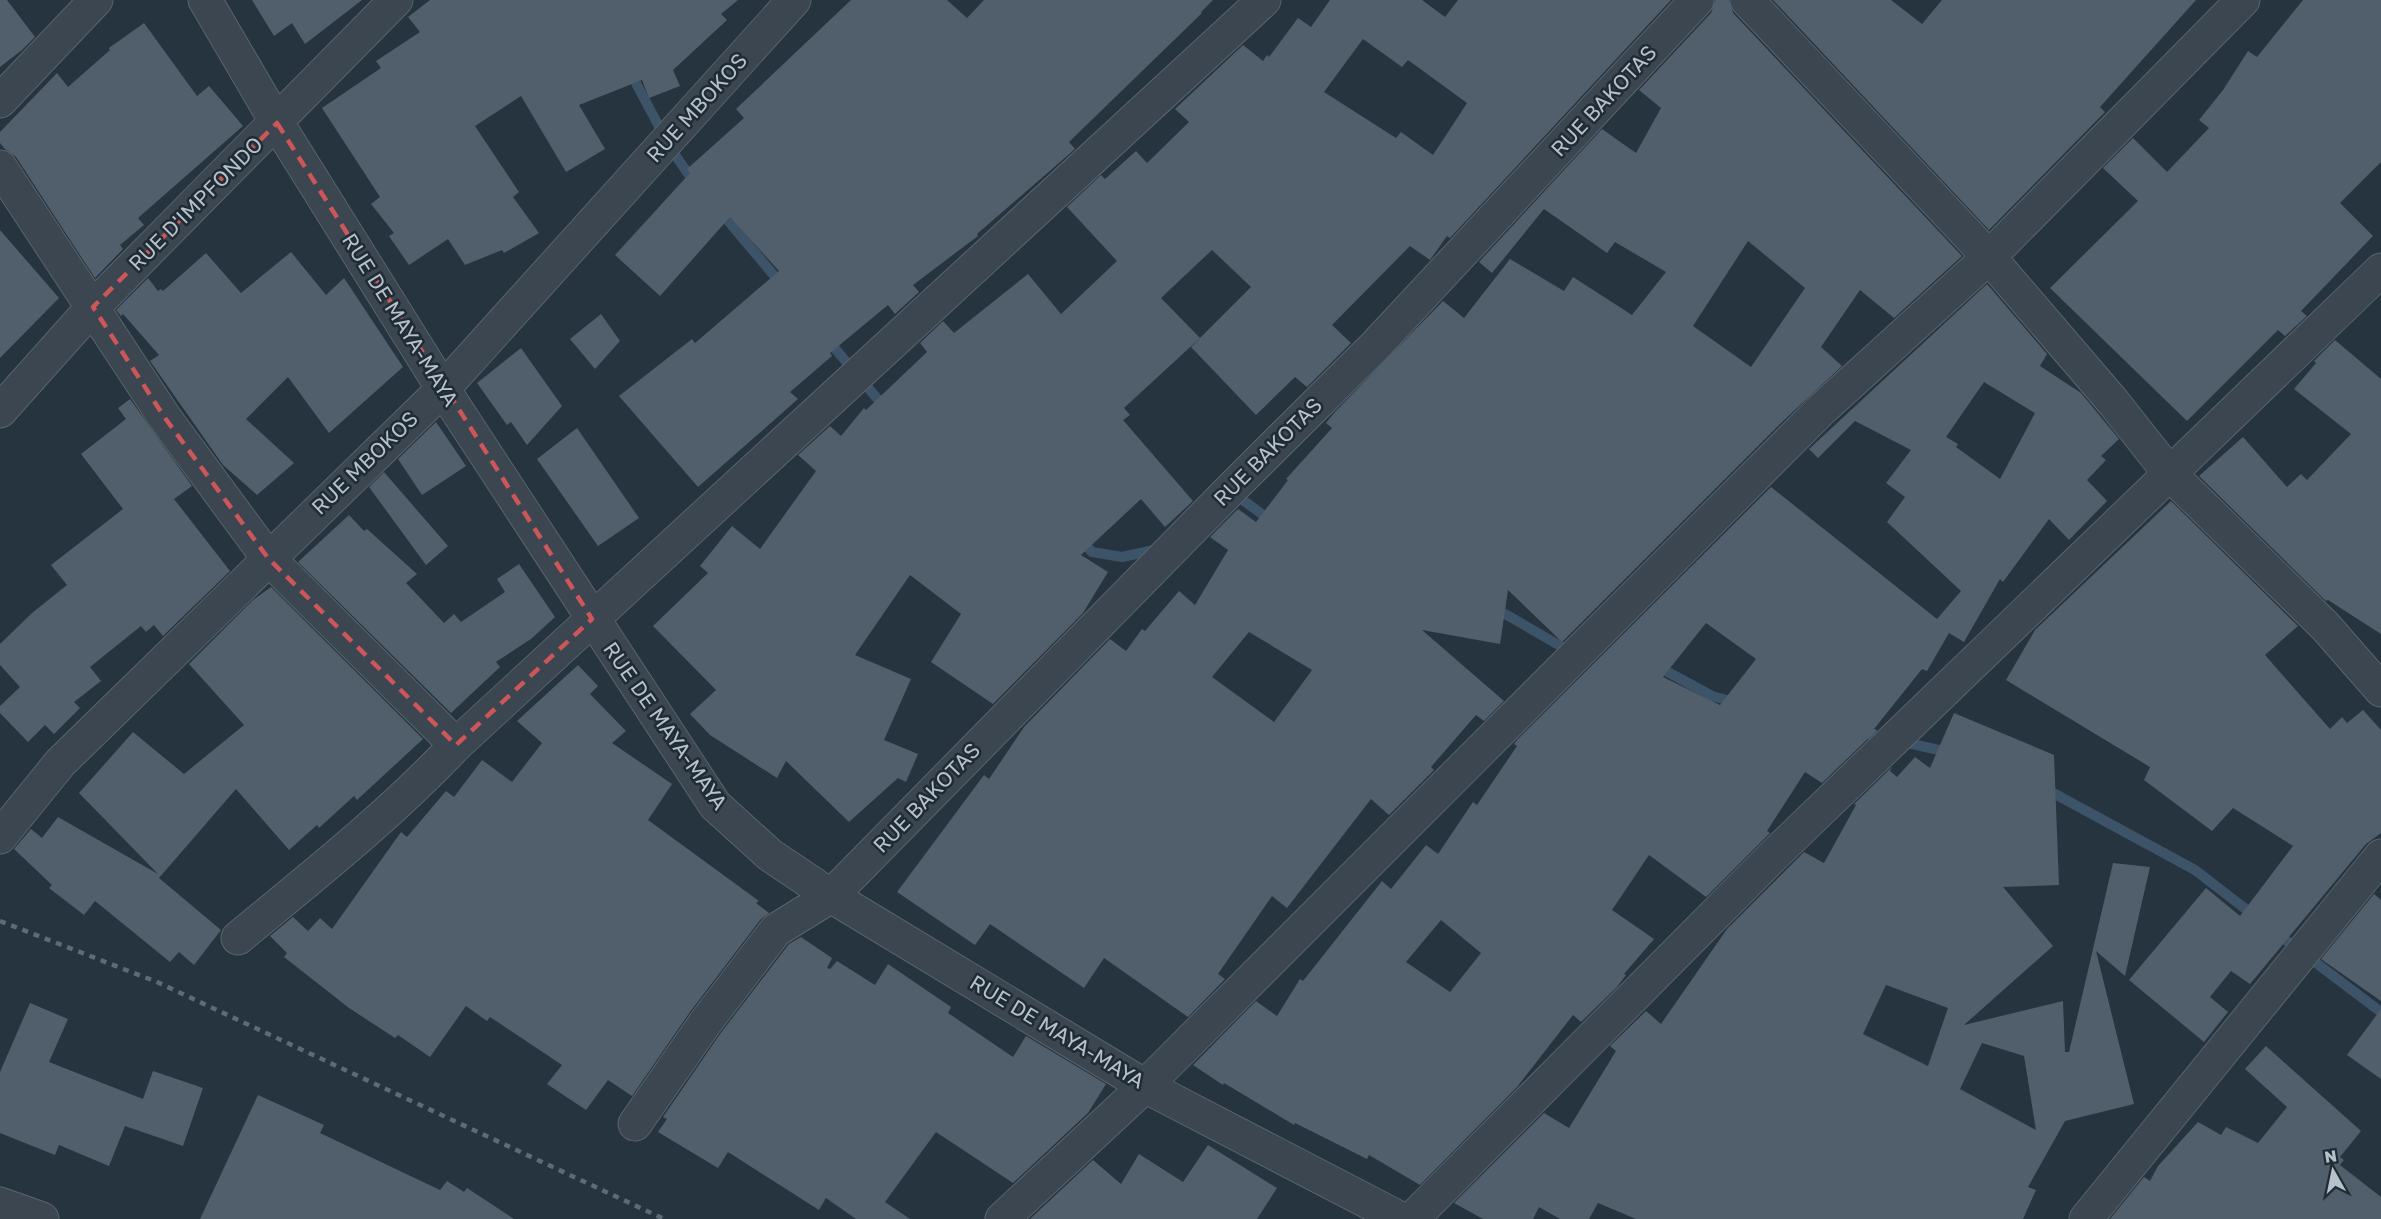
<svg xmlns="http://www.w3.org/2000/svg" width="2381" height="1219" viewBox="0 0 2381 1219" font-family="'Golos Text',sans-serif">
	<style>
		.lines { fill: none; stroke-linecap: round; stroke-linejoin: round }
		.stream { stroke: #3d5468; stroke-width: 10 }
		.building { fill: #505f6b; fill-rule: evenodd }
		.street-casing { stroke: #58646d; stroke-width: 35 }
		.street { stroke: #3b4650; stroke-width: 33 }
		.rail { stroke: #5d6b77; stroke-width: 4.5; stroke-dasharray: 6 6; stroke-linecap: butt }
		.marked { fill: none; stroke: #cd5659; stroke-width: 4.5; stroke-dasharray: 12 8; stroke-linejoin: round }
		.labels { text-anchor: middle; stroke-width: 5; stroke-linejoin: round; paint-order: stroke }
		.street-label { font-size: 21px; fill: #b7c1ca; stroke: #1f2b35 }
	</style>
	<rect width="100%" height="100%" fill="#263440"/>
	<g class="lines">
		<g class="stream">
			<polyline points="630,72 671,149 696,185"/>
			<polyline points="719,210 782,285"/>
			<polyline points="827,339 886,409"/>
			<polyline points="1233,496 1236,495 1274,523"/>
			<polyline points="1079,538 1092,552 1122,557 1159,549"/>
			<polyline points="1491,611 1505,614 1564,648 1574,648"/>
			<polyline points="1655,665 1712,696 1738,703"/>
			<polyline points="1859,732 1952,753"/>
			<polyline points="2044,788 2195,870 2256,917"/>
			<polyline points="2275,932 2381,1012"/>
		</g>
	</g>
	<g class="building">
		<polygon points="0,0 7,0 35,37 22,50 0,67"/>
		<polygon points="252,0 362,0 305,44 292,23 274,36"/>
		<polygon points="430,0 738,0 721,14 727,20 673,70 680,86 649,98 642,80 579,105 605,149 566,172 521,96 475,126 519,192 513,197 539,233 504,253 502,250 465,265 448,239 409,265 389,236 394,233 371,204 380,197 322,108 381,68 376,61 420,32 408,17"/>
		<polygon points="851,0 947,0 967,18 984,0 1213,0 1201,12 1202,13 1069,142 1075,149 977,234 978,236 913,285 919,292 895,314 888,305 830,353 832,356 790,392 798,399 698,487 619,396 692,339 695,343 779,271 730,217 660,296 615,255 690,173 687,169 744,118 736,109"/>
		<path d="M 1330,0 L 1422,0 L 1445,17 L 1458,0 L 1671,0 L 1450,238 L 1447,236 L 1430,260 L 1410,246 L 1332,325 L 1351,343 L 1307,387 L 1295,377 L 1256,415 L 1191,347 L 1251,287 L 1212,250 L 1161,298 L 1200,338 L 1124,408 L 1130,415 L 1123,420 L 1193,501 L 1165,527 L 1141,499 L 1081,555 L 1108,572 L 1083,613 L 993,704 L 931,662 L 961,614 L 910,575 L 855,655 L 911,679 L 884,740 L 918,754 L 906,782 L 898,778 L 849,822 L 786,761 L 777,778 L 710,735 L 690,714 L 716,690 L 653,626 L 708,573 L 700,566 L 732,526 L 760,549 L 816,471 L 798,455 L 830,426 L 841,436 L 864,408 L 866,410 L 927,352 L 920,343 L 943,321 L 954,333 L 1028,274 L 1061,314 L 1117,261 L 1067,207 L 1101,175 L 1105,179 L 1136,151 L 1147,163 L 1189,122 L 1175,109 L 1243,45 L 1263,61 L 1267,55 L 1269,57 L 1298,18 L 1311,27 ZM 1363,39 L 1402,67 L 1408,60 L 1467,103 L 1433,155 L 1401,132 L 1396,138 L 1324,92 Z"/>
		<path d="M 1715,0 L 1729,0 L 1733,13 L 1962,256 L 1894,318 L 1860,290 L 1821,347 L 1842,366 L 1781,423 L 1562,642 L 1508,590 L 1500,644 L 1422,630 L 1504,701 L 1484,721 L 1476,715 L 1431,767 L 1434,770 L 1389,815 L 1371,799 L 1287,908 L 1272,896 L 1218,974 L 1225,979 L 1188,1017 L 1104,958 L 1084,988 L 990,924 L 975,945 L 897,892 L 984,775 L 989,779 L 1024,727 L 1110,639 L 1126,651 L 1142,629 L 1145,631 L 1179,591 L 1195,605 L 1228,550 L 1210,537 L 1238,509 L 1256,522 L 1288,480 L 1286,479 L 1332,428 L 1326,423 L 1334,413 L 1443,301 L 1464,318 L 1510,259 L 1564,291 L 1573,277 L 1632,315 L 1666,272 L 1615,242 L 1607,253 L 1544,209 L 1492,273 L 1479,262 L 1602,129 L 1636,153 L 1661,108 L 1639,90 L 1711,13 ZM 1748,241 L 1805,288 L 1751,367 L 1693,326 ZM 1249,632 L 1312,670 L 1274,722 L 1212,677 Z"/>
		<polygon points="1773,0 1891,0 1922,24 1942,0 2196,0 2100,107 2105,112 1989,230"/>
		<polygon points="2303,0 2381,0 2381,162 2340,203 2373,236 2301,311 2307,316 2285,336 2278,330 2187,421 2050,288 2138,201 2103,168 2133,138 2167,172 2209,128 2199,120 2223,90 2248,51 2257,57"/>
		<polygon points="144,23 197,96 209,86 243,126 138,218 144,225 120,245 123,249 95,278 16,157 5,149 0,143 0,132 57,73 68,87 110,50 109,48"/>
		<polygon points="0,230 59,298 0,358"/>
		<polygon points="291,252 326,295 344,278 403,367 329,433 288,377 246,419 294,463 257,495 223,465 150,361 159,355 123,314 121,316 116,310 148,278 158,291 161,289 163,291 206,253 241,293"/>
		<path d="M 1987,284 L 2047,354 L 2040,366 L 2081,393 L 2119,439 L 2101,456 L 2106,460 L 2087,480 L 2107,501 L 2069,540 L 2049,519 L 2003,582 L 2000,579 L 1964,642 L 1949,633 L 1927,671 L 1922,669 L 1874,729 L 1877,730 L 1822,783 L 1805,772 L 1767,831 L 1770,833 L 1706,897 L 1649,855 L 1612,910 L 1654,939 L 1624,974 L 1626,975 L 1617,987 L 1581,1022 L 1573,1015 L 1517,1087 L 1420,1185 L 1369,1155 L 1367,1159 L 1295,1123 L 1294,1125 L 1224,1083 L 1223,1085 L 1193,1065 L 1256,1001 L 1277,1016 L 1300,979 L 1303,981 L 1382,881 L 1391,889 L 1426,845 L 1438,854 L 1473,802 L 1477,805 L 1517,746 L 1514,744 L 1518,739 L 1771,487 L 1937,619 L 1961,591 L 1887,522 L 1905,497 L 1886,483 L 1911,450 L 1855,421 L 1818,458 L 1809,449 ZM 1984,382 L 2035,413 L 2000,479 L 1956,447 L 1958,444 L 1946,437 ZM 1706,623 L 1756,659 L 1720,705 L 1663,677 ZM 1441,920 L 1481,953 L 1450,992 L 1406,962 Z"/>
		<polygon points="601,314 620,341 595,369 570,339"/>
		<polygon points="2335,340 2381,379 2381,634 2328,600 2326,601 2199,476 2243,437 2287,487 2301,474 2307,480 2351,434 2294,389 2316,363 2314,361"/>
		<polygon points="521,348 562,406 527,445 511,422 507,425 477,383"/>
		<polygon points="130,399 192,486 174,499 230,571 163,636 154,625 146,632 141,626 90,667 101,681 74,702 80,708 54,734 45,725 28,742 0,713 0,706 20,687 0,665 0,644 32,613 67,585 51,565 123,509 81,454 126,419 118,408"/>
		<polygon points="436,422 466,466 422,495 398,459"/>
		<polygon points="577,428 639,518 598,546 537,459"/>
		<polygon points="384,472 448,546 426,565 369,487"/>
		<polygon points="2171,501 2298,626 2265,655 2330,729 2342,717 2347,723 2363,710 2381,730 2381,833 2366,844 2250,984 2231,971 2210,997 2228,1012 2204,1042 2129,980 2206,888 2240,916 2293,846 2233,808 2212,831 2144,780 2150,767 2006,680 2035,630"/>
		<polygon points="349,515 364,531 367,529 417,574 406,583 444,623 454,614 461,622 505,592 497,579 519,564 555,617 531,639 496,662 500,667 451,713 298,562"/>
		<polygon points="271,587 423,739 357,800 354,796 319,828 317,825 289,850 236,789 159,878 221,930 194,965 179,952 170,962 95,901 84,915 49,888 52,885 14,849 31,829 42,838 58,817 158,874 79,793 133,732 184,774 244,725 189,664 253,600"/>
		<polygon points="578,665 598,686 590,694 626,731 612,743 672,784 648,820 759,901 756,903 769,913 761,919 690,1012 632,1096 608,1080 586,1110 547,1084 562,1065 490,1017 487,1021 466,1006 430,1057 398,1035 395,1038 349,1008 284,957 287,953 270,936 293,917 308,931 320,918 332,929 401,832 407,837 446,791 454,797 482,760 512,782 542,743 517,721"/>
		<path d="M 1954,713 L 2054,755 L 2059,885 L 2003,887 L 2053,946 L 1964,1025 L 2063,1001 L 2065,1052 L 2069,1052 L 2113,863 L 2150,867 L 2125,976 L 2096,951 L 2134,1104 L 2065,1121 L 2028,1187 L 2036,1190 L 2023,1219 L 1636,1219 L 1598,1203 L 1589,1219 L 1560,1219 L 1539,1207 L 1533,1219 L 1483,1219 L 1454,1203 L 1544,1113 L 1569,1128 L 1616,1051 L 1610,1046 L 1646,1011 L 1661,1024 L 1727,929 L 1804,852 L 1824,863 L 1856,805 L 1854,804 L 1892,767 L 1890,771 L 1897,777 L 1915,757 L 1930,768 ZM 1886,985 L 1948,1008 L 1928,1066 L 1863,1034 ZM 1982,1043 L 2024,1056 L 2036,1130 L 1960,1089 Z"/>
		<polygon points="2374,894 2381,900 2381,1001 2321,959"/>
		<polygon points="801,937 832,958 827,968 830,969 837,961 875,985 888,964 951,1007 948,1013 1013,1057 1026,1036 1106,1084 1088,1113 1013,1183 936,1132 885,1202 910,1219 856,1219 826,1198 819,1210 728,1152 718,1168 658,1132 667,1119 663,1117 720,1034 789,944"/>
		<polygon points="30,1003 68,1019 49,1062 143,1099 153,1071 203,1088 183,1146 125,1126 109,1166 59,1145 55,1155 0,1133 0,1072"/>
		<polygon points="2381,1009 2381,1079 2347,1055"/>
		<polygon points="2266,1046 2361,1131 2340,1157 2344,1160 2340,1165 2381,1197 2381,1219 2110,1219 2144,1177 2150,1181 2158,1166 2198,1122 2221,1135 2226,1127 2258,1143 2287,1107 2245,1069"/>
		<polygon points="258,1095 324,1125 320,1133 440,1190 447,1181 464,1192 467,1188 514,1219 200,1219"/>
		<polygon points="1208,1145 1277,1188 1257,1219 1030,1219 1093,1160 1121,1184 1139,1154 1183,1182"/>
	</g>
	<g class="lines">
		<g class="street-casing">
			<g id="street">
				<polyline points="205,0 277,123 443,389 715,805 770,855 831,896 1145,1086 1401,1219"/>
				<polyline points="1747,0 1989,257 2114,403 2170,474 2325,626 2381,690"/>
				<polyline points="0,101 96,0"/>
				<polyline points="0,167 165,418 268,558 456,745"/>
				<polyline points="0,411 93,307 396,0"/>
				<polyline points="0,837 60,763 443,389 794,0"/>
				<path d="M 238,938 C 313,876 389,816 456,745 L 1264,0"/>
				<polyline points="635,1124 705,1023 776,930 831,896 1234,486 1375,346 1697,0"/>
				<polyline points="0,1204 42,1219"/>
				<polyline points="1002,1219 1145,1086 1822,409 1989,257 2243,0"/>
				<polyline points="1412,1219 1773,856 2381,270"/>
				<polyline points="2086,1219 2381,856"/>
			</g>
		</g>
		<use href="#street" class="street"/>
		<polyline class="rail" points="0,921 157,982 664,1219"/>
	</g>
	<path class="marked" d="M 277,123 L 592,619 L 456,745 L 268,558 L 165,418 L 93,307 Z"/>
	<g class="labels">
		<g class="street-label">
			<text transform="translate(1604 101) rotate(-47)" y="7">RUE BAKOTAS</text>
			<text transform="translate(697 108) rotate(-48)" y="7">RUE MBOKOS</text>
			<text transform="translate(196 204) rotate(-45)" y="7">RUE D'IMPFONDO</text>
			<text transform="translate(400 320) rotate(58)" y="7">RUE DE MAYA-MAYA</text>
			<text transform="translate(1268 452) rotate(-45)" y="7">RUE BAKOTAS</text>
			<text transform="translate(365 463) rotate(-44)" y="7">RUE MBOKOS</text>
			<text transform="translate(665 726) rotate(55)" y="7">RUE DE MAYA-MAYA</text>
			<text transform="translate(927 798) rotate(-46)" y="7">RUE BAKOTAS</text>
			<text transform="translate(1057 1032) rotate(31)" y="7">RUE DE MAYA-MAYA</text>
		</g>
	</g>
	<g transform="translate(2333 1171) rotate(351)" stroke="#1f2b35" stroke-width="4.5" paint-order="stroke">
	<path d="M0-4.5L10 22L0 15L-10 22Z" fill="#b7c1ca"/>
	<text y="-9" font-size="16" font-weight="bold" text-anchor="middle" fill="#b7c1ca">N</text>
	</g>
</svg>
